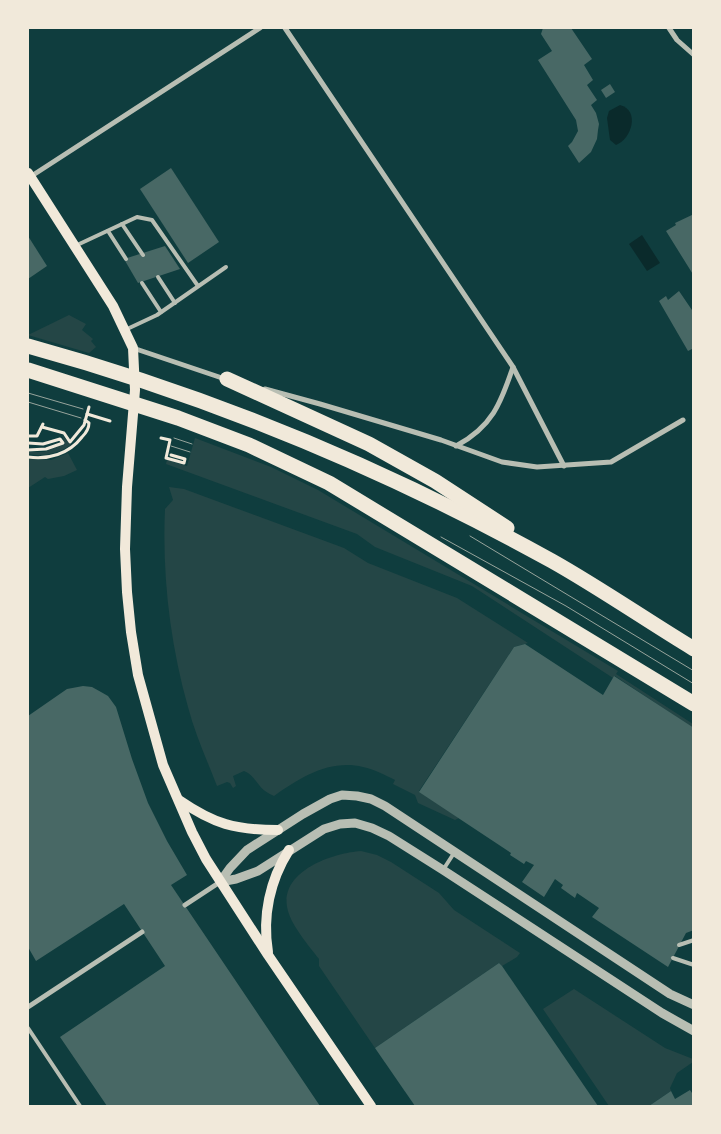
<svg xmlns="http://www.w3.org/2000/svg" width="721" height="1134" viewBox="0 0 721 1134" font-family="'Titillium Web',sans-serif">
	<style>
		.green { fill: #244646 }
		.water { fill: #0a2a2b }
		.building { fill: #486865 }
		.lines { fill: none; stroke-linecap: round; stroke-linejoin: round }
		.path { stroke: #f1e9da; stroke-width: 3 }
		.service { stroke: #b8beb3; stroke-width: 4 }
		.minor { stroke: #b8beb3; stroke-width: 5 }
		.tertiary { stroke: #b8beb3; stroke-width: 9 }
		.secondary { stroke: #f1e9da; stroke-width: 10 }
		.motorway { stroke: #f1e9da; stroke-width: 15 }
		.tram { stroke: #97a49c; stroke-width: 1 }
	</style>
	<rect width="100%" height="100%" fill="#0f3d3e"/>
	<g class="green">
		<polygon points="69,315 86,324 82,330 93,339 91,341 96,347 89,353 28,335"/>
		<path d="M 62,435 L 71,445 C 57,454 43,457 28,454 L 28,452 L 44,452 L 65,444 Z"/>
		<polygon points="195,438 271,467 318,490 618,671 616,674 693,724 693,728 615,676 613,678 472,586 375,547 357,534 166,464 167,460 187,466"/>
		<polygon points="68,453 77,470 64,476 48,479 45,477 28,488 28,459 51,460"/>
		<path d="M 169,487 L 184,489 L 344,548 L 368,563 L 457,598 L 528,643 L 514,647 L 419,791 L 459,818 L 455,820 L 418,803 L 415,795 L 393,784 L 395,780 C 385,775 374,769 363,767 C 330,759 301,777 274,796 C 256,789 258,777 244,771 L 233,776 L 236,786 L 233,788 L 230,783 L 227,782 L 217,786 C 207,760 195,734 188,707 C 170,643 162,575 165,509 L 173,500 Z"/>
		<path d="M 361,851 L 377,855 L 391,862 L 439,893 L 454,910 L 520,953 L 517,957 L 502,966 L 499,963 L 375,1048 L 319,966 L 319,959 C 309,946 292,926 288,911 C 277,872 332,853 361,851 Z"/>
		<polygon points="574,989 665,1048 693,1059 693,1062 677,1073 670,1088 671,1091 649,1106 609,1106 543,1009"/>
	</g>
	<g class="water">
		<path d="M 620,105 C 640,110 632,139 616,145 L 610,140 L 607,118 L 609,111 Z"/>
		<polygon points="642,235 660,263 647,271 629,244"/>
	</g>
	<g class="building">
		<polygon points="543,28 571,28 592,59 584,65 593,80 587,85 597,100 591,105 596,113 599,124 598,130 597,139 591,152 579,163 568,146 572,142 578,131 576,120 538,60 552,51 541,34"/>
		<polygon points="610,84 615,92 606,98 601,90"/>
		<polygon points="171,168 219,242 188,263 140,189"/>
		<polygon points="694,214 694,276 666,231 676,225 675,223"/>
		<polygon points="28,236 47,266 28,279"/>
		<polygon points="165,246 180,269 138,283 124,259"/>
		<polygon points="679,291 694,313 694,348 688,351 659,301 666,296 668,300"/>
		<polygon points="525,644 603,695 614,676 694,728 694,930 686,933 668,967 592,917 599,908 577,893 575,898 561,888 563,885 555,879 544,897 522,882 534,865 526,861 524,864 510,855 511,853 419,792 514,647"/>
		<polygon points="83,686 92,687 101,692 108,696 116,707 132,759 148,803 167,841 187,875 171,885 320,1106 107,1106 60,1037 165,966 124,904 36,961 28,947 28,716 67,689"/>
		<polygon points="499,963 502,966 598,1106 415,1106 375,1048"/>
		<polygon points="690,1090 694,1096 694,1106 649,1106 671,1091 675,1099"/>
	</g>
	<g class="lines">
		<g class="path">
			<polyline points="87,414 110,421"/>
			<polyline points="42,427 64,433 70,442 84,425 89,407"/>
			<polyline points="28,436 37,436 43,424"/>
			<polyline points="161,438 170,440 166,458 184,463 185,459 171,455"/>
			<polyline points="28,443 43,444 60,439 63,443 46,449 28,450"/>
			<path d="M 28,457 C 48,460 69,454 82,437 C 86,433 89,429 89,423 L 85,420"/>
		</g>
		<g class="service">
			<polyline points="122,224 143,255"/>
			<polyline points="108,231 126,259"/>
			<polyline points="75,246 137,217 152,220 198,286"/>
			<polyline points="158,277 175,303"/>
			<polyline points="142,283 161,312"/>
			<polyline points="125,330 157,315 226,267"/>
			<polyline points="443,870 454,853"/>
			<polyline points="679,945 694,940"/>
			<polyline points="673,958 694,965"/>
			<polyline points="28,1028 80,1106"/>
		</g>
		<g class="minor">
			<polyline points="285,28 513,367 564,466"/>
			<polyline points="669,28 677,40 694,55"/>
			<polyline points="30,177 260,28"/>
			<polyline points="133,348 225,379"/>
			<polyline points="265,389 320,404 441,440 502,462 537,467 611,462 683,420"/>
			<path d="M 456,446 C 492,427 501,403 513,367"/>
			<polyline points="185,905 220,882"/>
			<polyline points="28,1007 142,932"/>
		</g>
		<g class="tertiary">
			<polyline points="220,882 230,868 247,850 303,814 330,799 342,795 357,796 371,799 385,806 670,994 694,1005"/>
			<polyline points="220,882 236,879 258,871 324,829 340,824 355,823 372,828 389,836 443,870 662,1013 694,1031"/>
		</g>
		<g class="secondary">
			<polyline points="28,173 113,306 133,348 135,390 127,487 125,549 127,592 131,632 138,675 163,765 192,832 206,859 268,955 371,1106"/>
			<path d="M 179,800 C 214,824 235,830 278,830"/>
			<path d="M 268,952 C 262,916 270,880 289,850"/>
		</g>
		<g class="motorway">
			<path d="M 28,346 C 210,396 386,469 552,561 C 600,588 646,620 694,649"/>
			<polyline points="28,370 178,418 249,445 329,483 694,704"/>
			<polyline points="227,379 369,444 435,481 507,528"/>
		</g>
		<g class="tram">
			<polyline points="28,393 83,409"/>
			<polyline points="28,402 81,418"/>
			<polyline points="174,438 192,444"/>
			<polyline points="171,446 190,452"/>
			<polyline points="470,536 694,671"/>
			<polyline points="441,537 566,606 694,684"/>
		</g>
	</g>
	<rect width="721" height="1134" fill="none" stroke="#f1e9da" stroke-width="58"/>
</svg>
